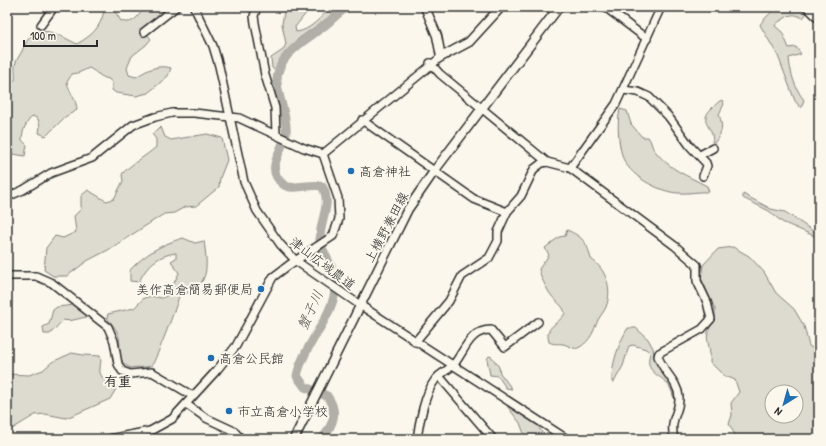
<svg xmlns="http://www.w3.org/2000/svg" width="826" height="446" viewBox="0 0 826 446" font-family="'Patrick Hand','Klee One',sans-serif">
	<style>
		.green { fill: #dddad0; stroke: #84827e; fill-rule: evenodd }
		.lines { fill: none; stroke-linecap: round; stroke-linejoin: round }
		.river { stroke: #b1afa7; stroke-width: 9 }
		.minor-casing { stroke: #2b2b2b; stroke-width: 10 }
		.major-casing { stroke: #2b2b2b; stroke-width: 11 }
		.minor { stroke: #fbf7ec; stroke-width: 7 }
		.major { stroke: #fbf7ec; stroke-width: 8 }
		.poi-dot { fill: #1f6fb2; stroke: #fbf7ec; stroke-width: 1.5 }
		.labels { text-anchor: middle; stroke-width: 4; stroke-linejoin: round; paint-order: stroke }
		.poi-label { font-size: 13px; fill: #2b2b2b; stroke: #fbf7ec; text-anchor: start }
		.street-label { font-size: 13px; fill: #2b2b2b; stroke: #fbf7ec }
		.water-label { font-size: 14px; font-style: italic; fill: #5a5956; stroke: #fbf7ec }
		.neighbourhood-label { font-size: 14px; font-weight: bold; fill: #2b2b2b; stroke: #fbf7ec }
	</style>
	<rect width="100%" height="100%" fill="#fbf7ec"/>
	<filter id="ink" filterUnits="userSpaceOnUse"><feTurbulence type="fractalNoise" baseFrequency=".025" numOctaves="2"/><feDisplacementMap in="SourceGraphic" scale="8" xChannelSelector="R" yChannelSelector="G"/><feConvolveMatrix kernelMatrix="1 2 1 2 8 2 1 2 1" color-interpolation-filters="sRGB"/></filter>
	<g filter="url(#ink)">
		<g class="green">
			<path d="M 144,7 L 169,7 L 146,33 L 151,39 L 146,45 L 132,56 L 127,68 L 129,75 L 136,77 C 147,70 158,64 171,68 L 168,76 L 148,93 L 136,96 L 116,93 L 112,90 L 112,83 L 109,79 C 101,78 97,72 89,68 L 78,73 L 72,74 L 67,82 C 69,92 77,100 77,110 L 65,117 L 46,136 L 39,133 L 40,126 L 38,119 L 33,116 C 26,122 22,131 22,140 L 27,145 L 25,156 L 13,154 L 7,145 L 7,86 L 15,80 C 16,75 14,70 15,65 C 16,60 20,55 22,51 C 34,19 55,33 77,44 C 92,35 100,29 104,11 L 110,8 L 114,10 L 121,21 C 133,25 138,17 144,7 Z"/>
			<path d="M 285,7 L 311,7 L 295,27 L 296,32 C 310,31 322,16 331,7 L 343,7 L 298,39 L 275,71 L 272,68 L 271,58 L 283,50 L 286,44 L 282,24 Z"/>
			<path d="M 775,7 L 799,7 L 807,13 L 803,18 C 793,13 791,14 782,20 C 779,22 777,22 775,26 L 782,32 L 789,48 L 796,47 L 801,54 L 789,58 C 790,72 795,89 804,100 L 801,108 L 795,101 L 778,56 L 760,25 C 764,17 773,13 775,7 Z"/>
			<path d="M 722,100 L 724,104 L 719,114 C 723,127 723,131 715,142 L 712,142 C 716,128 696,123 712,108 C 716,105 717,102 722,100 Z"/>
			<path d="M 620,109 L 627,111 L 631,124 L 642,137 L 648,137 C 652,141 651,147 655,151 C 670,170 686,175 707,186 L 709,192 C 699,191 689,194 678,193 C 659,192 627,175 622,155 C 618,141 617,123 620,109 Z"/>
			<path d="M 161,127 L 165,137 L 171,140 L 207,134 L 222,138 L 227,160 L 220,178 L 219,187 L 196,206 L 185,207 L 174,213 L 164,214 L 108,250 L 87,261 L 67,276 L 53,276 L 44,270 L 46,248 L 55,236 L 63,238 L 76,232 L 74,216 L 81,209 L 81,196 L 88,190 L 106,201 L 114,199 L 123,181 L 122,174 C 132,163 145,157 156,147 L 156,139 L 152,134 Z"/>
			<polygon points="743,194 771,209 785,212 819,235 819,238 782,222 769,211 743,198"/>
			<path d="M 567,230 C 583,237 587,242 591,259 C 606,269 613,289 606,307 C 604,312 600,316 598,320 C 593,332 591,340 580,347 C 574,351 569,345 563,344 C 557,343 555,345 549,342 C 544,325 559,325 565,313 C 563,305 556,302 551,295 C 548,292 539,274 539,269 L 549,255 L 545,248 L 559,237 L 565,236 Z"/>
			<path d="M 183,238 L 195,243 L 204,241 C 208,269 210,287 179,296 C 178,303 155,362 152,365 C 146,369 138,366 131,368 C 114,362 123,347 118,334 C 116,328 111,323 107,318 L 108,314 L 134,308 L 144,298 L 151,296 L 162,298 L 168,295 L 179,273 L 171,261 L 176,258 L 176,253 C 158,255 146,266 139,282 L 130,281 L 130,270 C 145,254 162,244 183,238 Z"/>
			<path d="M 733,247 L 749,256 L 764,272 L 776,293 L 794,309 L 804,326 L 809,346 L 819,352 L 819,439 L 741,439 L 735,435 L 729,424 L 732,415 L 731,403 L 739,392 L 735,380 L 723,375 L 710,362 C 712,343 700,337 715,321 L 715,309 L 701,278 L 703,265 L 718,249 ZM 772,392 L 796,392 L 796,416 L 772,416 Z"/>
			<path d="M 74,305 L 88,313 L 87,317 C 79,318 71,322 63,320 L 50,334 L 44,334 L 43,327 L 49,324 L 53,310 L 57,307 Z"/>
			<path d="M 628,328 L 636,328 L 648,339 L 653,348 L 655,362 L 669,380 L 676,395 L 674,398 C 672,394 672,390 669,386 C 660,373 644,374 650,353 L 646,349 L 633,345 L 629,346 L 623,366 L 614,382 L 612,382 C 611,365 619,342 628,328 Z"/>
			<path d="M 72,353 L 83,355 L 100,356 C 102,362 100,363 100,369 C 98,377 110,384 116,389 L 110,399 L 76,414 L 66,418 L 45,414 L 35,415 L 7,432 L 7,374 L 29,375 L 43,370 L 52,362 Z"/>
			<polygon points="489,356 492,357 499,367 500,373 512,389 506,388 498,376 490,375 487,359"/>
			<polygon points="507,406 538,426 546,439 526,439 520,423"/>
		</g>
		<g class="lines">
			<path class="river" d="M 322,439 C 333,425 339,412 327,396 L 305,387 L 297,376 C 304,343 335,317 336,283 C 336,268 322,255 320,240 C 319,221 333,204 322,186 C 310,183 292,191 284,185 C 263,169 283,152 286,133 C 288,118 278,98 277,82 C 276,55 306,40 324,26 C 332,20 338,12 348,7"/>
			<g class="minor-casing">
				<g id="minor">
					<polyline points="194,7 213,46 219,66 244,182 257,211 280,244 296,261 360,305 567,439"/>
					<polyline points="257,7 254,16 255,23 265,75 275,108 276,134"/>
					<polyline points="605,7 647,39"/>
					<polyline points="807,7 819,19"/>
					<polyline points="41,25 54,7"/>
					<polyline points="144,32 176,7"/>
					<polyline points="430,63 440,74 547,162"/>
					<polyline points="623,90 638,92 649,97 668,116 690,146 706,163 707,166 703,176"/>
					<polyline points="362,120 474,199 507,212"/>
					<polyline points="323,154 441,57"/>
					<polyline points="700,155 713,148"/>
					<polyline points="570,168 616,104 661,7"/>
					<polyline points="7,197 23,190 51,173 92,158 133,125 155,117 172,113 194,113 239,118 304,148 323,154"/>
					<polyline points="7,276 36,276 52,283 108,327 114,341 118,364 122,371 130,374 152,372 193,396"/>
					<path d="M 415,342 L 449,301 L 462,276 L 489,258 L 498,241 L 498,232 L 507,212 L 521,196 L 534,169 L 542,163 L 547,162 L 570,168 L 675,246 L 697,265 L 697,281 L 707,302 L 711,319 L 702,329 L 659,353 L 658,356 C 662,371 678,381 679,397 C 680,413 669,417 674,439"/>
					<polyline points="439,376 493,439"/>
					<polyline points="186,404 206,418 234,431 241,439"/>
					<polyline points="109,439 150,431 172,419 217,370 236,346 273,277 289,265 333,236 339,219 338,198 323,154"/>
					<path d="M 417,439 C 419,423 425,393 435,380 C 440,373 449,370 454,364 C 465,351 469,330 491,330 L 505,347 L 538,322"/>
				</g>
			</g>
			<g class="major-casing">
				<g id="major">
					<polyline points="425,7 437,36 441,57 469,42 501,7"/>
					<polyline points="294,439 408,209 435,170 559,7"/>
				</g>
			</g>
			<use href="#minor" class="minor"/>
			<use href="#major" class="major"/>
		</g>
	</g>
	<g class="poi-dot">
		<circle cx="351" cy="171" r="4"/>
		<circle cx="261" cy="289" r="4"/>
		<circle cx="211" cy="358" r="4"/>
		<circle cx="229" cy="411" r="4"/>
	</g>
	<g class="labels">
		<g class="poi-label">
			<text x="359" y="176">高倉神社</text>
			<text x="253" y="294" text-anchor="end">美作高倉簡易郵便局</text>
			<text x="219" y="363">高倉公民館</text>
			<text x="237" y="416">市立高倉小学校</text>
		</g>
		<g class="street-label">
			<text transform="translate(386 227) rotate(-62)" y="5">上横野兼田線</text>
			<text transform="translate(323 263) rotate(37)" y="5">津山広域農道</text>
		</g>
		<g class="water-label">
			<text transform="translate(310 310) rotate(-65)" y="5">蟹子川</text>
		</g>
		<g class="neighbourhood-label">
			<text x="118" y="386">有重</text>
		</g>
	</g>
	<rect width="826" height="446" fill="none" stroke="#fbf7ec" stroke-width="24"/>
	<rect x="12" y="12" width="802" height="422" fill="none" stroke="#2b2b2b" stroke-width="1.5" filter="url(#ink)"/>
	<g transform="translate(784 404) rotate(217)"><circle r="19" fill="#fbf7ec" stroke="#a8a59f"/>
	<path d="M0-3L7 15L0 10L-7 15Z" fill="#1f6fb2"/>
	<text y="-6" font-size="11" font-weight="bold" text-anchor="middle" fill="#2b2b2b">N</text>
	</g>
	<path d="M24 40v6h73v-6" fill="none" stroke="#2b2b2b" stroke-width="2"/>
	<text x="30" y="40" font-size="12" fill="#2b2b2b" stroke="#fbf7ec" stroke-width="3" paint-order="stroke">100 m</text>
</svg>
